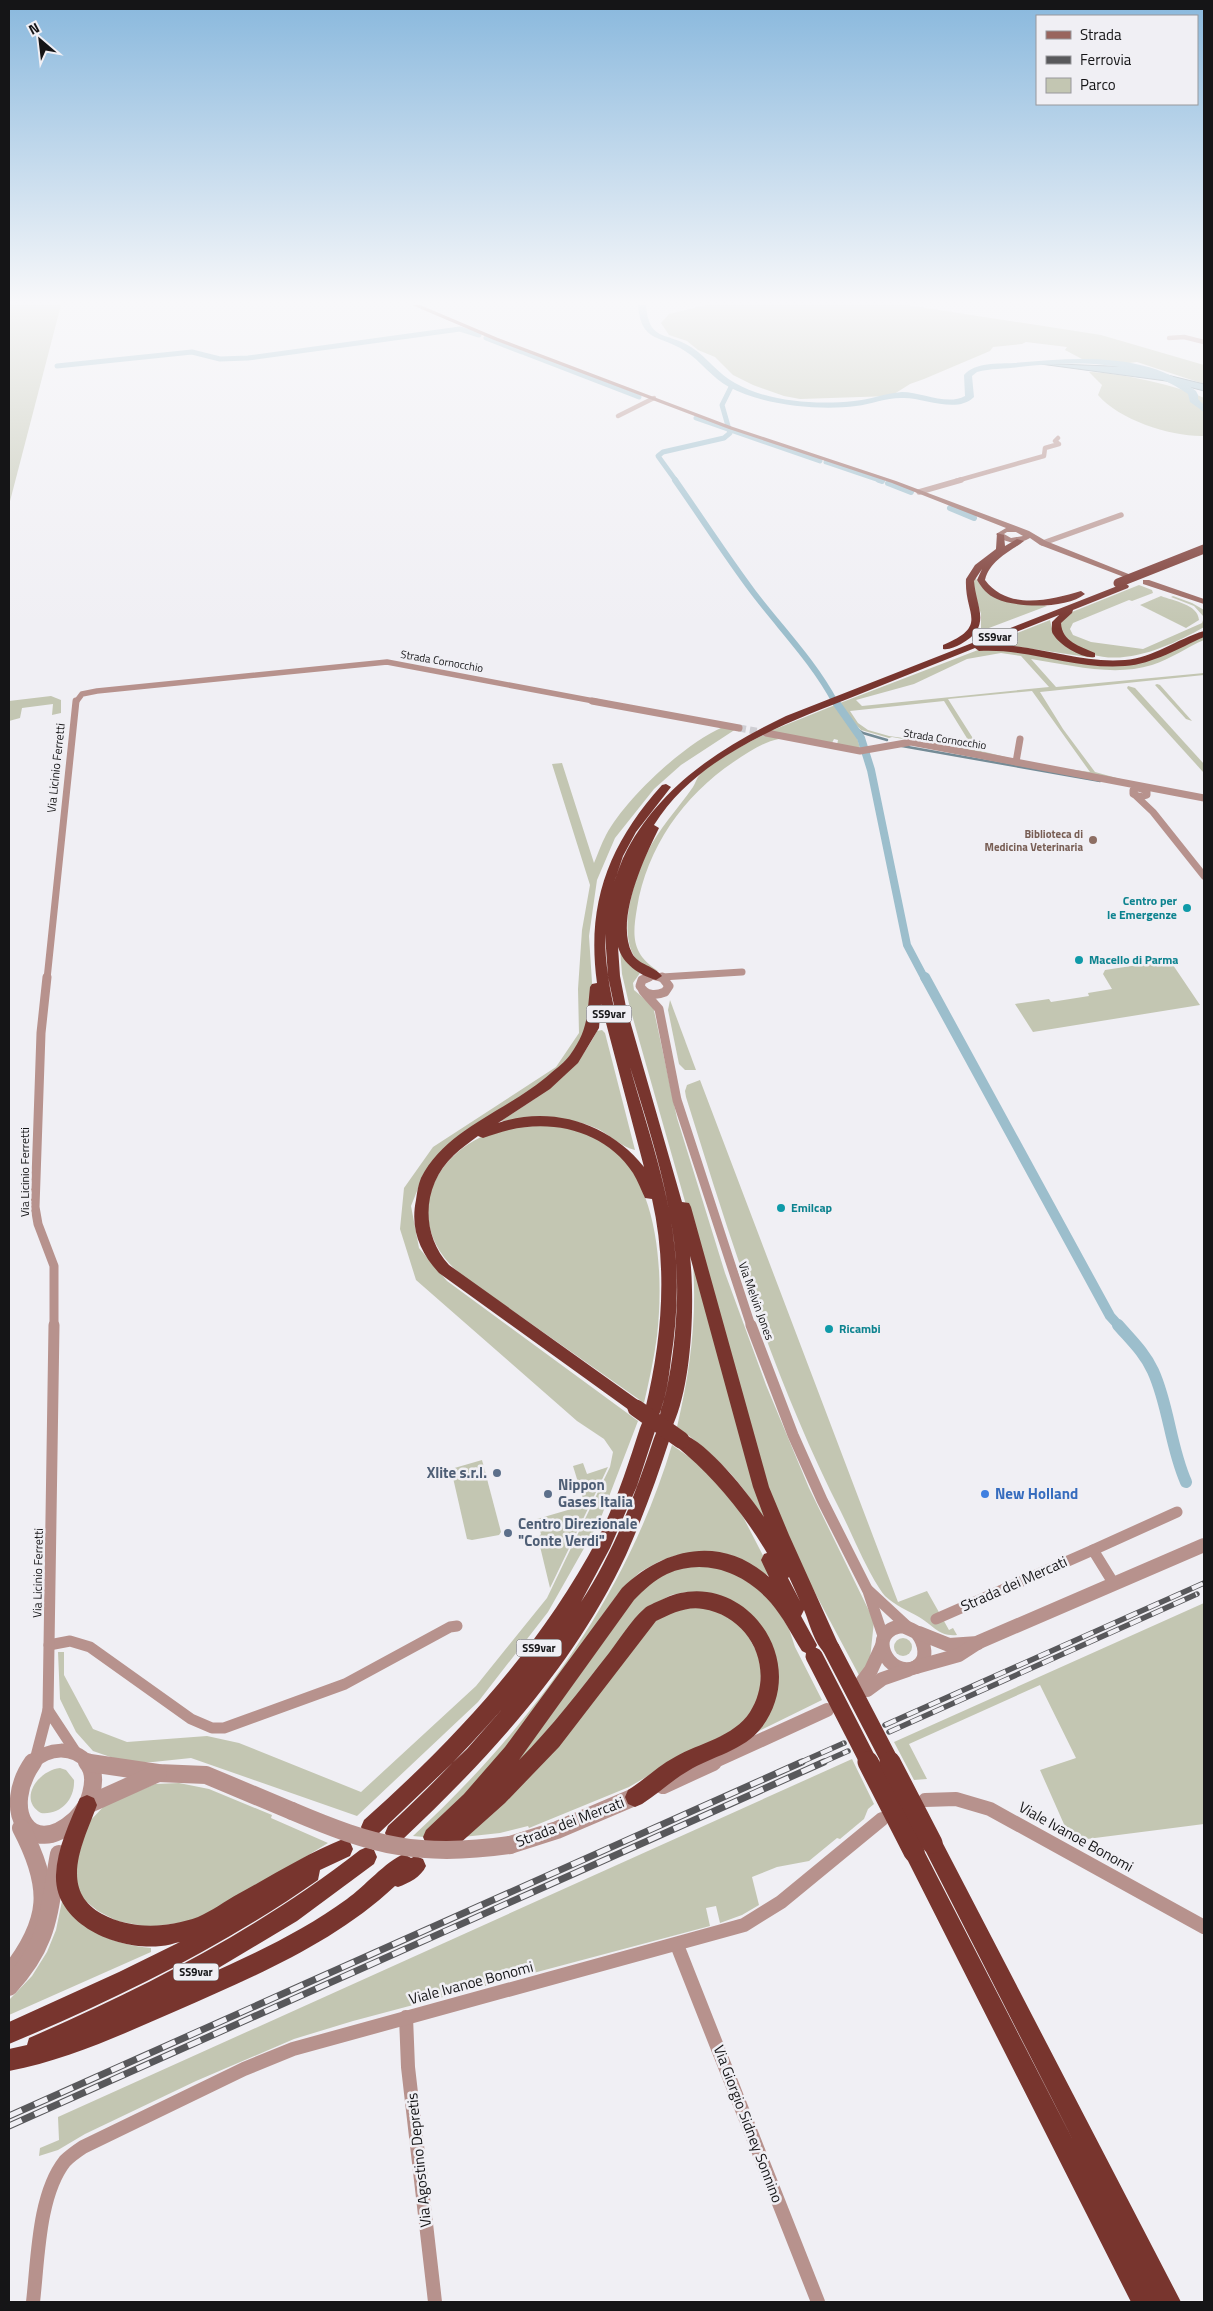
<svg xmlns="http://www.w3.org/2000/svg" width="1213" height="2311" viewBox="0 0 1213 2311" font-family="'Titillium Web',sans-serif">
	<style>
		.green { fill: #c3c6b2; fill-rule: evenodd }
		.water { fill: #9cbecc; stroke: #748b96 }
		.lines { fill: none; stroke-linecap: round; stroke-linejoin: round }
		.stream { stroke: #748b96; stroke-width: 2.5 }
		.canal-far4 { stroke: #9cbecc; stroke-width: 5 }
		.canal-far3 { stroke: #9cbecc; stroke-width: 6 }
		.canal-far2 { stroke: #9cbecc; stroke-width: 8 }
		.canal-far1 { stroke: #9cbecc; stroke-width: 10 }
		.canal { stroke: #9cbecc; stroke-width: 12 }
		.river { fill: #9cbecc; fill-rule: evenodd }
		.minor-tunnel { stroke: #cfced3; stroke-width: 7; stroke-dasharray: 7 4; stroke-linecap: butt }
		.minor-far5 { stroke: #b7928d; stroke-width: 4.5 }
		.minor-far4 { stroke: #b7928d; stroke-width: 5.5 }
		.minor-far3 { stroke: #b7928d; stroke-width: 7 }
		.minor-far2 { stroke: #b7928d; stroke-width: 9 }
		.minor-far1 { stroke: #b7928d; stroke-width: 11 }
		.minor { stroke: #b7928d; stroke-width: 14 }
		.tertiary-far1 { stroke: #b7928d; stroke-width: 14 }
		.tertiary { stroke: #b7928d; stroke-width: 18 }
		.secondary { fill: #99655e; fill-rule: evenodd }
		.trunk { fill: #78352e; fill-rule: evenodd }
		.rail-far1-casing { stroke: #58585b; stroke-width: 5.5 }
		.rail-casing { stroke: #58585b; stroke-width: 7 }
		.rail-far1 { stroke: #f0eff4; stroke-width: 4; stroke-dasharray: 12; stroke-linecap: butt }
		.rail { stroke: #f0eff4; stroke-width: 5; stroke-dasharray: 14; stroke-linecap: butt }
		.tertiary-bridge { stroke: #b7928d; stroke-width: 18 }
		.trunk-bridge-far2 { stroke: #78352e; stroke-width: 9 }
		.trunk-bridge-far1 { stroke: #78352e; stroke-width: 17 }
		.trunk-bridge { stroke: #78352e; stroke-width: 21 }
		.education-dot { fill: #8d6e63; stroke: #f0eff4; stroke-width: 2 }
		.culture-dot { fill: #0f9aa8; stroke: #f0eff4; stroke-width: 2 }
		.service-dot { fill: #5c6f8a; stroke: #f0eff4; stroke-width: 2 }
		.shop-dot { fill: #3f7fe0; stroke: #f0eff4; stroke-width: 2 }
		.labels { text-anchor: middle; stroke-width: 5; stroke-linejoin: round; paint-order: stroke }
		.shield { fill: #f0eff4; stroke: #575659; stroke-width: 1 }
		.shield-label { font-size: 11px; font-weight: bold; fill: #151517 }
		.far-street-label { font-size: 11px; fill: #151517; stroke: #f0eff4 }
		.far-education-label { font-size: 11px; font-weight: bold; fill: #785e54; stroke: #f0eff4; text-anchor: end }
		.street-label { font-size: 12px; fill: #151517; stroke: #f0eff4 }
		.culture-label { font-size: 12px; font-weight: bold; fill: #0d838f; stroke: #f0eff4; text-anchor: start }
		.near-service-label { font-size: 15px; font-weight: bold; fill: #4e5e75; stroke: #f0eff4; text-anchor: start }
		.near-shop-label { font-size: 15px; font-weight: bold; fill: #366cbe; stroke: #f0eff4; text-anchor: start }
		.near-street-label { font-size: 15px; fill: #151517; stroke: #f0eff4 }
	</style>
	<rect width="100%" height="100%" fill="#f0eff4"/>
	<g class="green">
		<polygon points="9,305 61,305 9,505"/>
		<polygon points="706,305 907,305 1101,335 1204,365 1204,384 1137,362 1112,365 1082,359 1065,350 1067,347 1026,342 1022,344 993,347 990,351 924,379 910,384 891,396 800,399 784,396 753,385 733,375 715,357 698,350 687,341 669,335 661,323 669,314"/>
		<path d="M 1089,372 C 1115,372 1181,386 1204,398 L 1204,436 C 1172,437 1119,420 1098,395 L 1102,385 Z"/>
		<path d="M 975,577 C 991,606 1020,597 1047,606 L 981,631 L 981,614 L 972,584 Z"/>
		<path d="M 1139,585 L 1152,590 L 1153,593 L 1132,601 L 1129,600 L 1073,623 L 1070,629 L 1073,635 L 1091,642 L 1143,649 L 1202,623 L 1204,617 L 1194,606 L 1171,597 L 1173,596 L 1192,603 L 1204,610 L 1204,627 C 1167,648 1111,674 1071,644 C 1066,640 1062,631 1058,625 L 1067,614 Z"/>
		<path d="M 1161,596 C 1173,601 1198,604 1199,620 L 1186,628 L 1140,605 Z"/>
		<polygon points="1050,620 1053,633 1094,658 1006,645 1001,641 1002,639"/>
		<path d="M 1204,636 L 1204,640 C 1187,647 1171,659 1152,665 C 1114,677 1070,665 1031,659 L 1056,687 L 1204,673 L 1204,675 L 1040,692 L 1063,729 L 1095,772 L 1124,780 L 1068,769 L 1090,772 L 1032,691 L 948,699 L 981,751 L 1010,758 L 892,737 L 889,738 L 861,730 L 848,716 L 840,703 L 978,650 L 991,648 L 1120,665 ZM 1001,653 L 1021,656 L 1049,687 L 862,706 L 856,700 L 914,684 L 967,659 ZM 944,701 L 973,748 L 889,736 L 868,730 L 858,723 L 850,711 Z"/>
		<polygon points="1157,684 1160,685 1192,721 1186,719 1155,685"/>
		<polygon points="1128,686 1135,688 1204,764 1204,773 1127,688"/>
		<polygon points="51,696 61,700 61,713 52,715 53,704 22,708 20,718 9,721 9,701"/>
		<polygon points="835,705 856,734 860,748 837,745 838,740 834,739 832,743 768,732"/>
		<path d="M 723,727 L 736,729 L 681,765 L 654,789 L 615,838 L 597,880 L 589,936 L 593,998 L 586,1034 L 557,1073 L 453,1142 L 425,1171 L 411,1206 L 419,1248 L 447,1281 L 638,1421 L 600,1520 L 548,1612 L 478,1702 L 357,1816 L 191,1758 L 153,1762 L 125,1762 L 93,1751 L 76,1732 L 60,1699 L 58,1652 L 64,1652 L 64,1675 L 93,1729 L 127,1742 L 207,1736 L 239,1743 L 361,1792 L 476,1686 L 547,1598 L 610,1467 L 613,1452 L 604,1439 L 577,1421 L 416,1280 L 400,1229 L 404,1188 L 433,1147 L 556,1067 L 579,1033 L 578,989 L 582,930 L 590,885 L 552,764 L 562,763 L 594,863 C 598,854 601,844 606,835 C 626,798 684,744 723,727 Z"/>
		<path d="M 765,734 L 779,739 C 763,742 749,752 735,761 C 684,795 647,847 637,908 C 632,937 632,954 658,971 C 607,963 632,882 647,853 C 659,828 677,810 693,787 C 695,784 696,780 698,777 C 709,762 748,743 765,734 Z"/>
		<polygon points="620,949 640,973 633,983 634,990 653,1006 677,1118 725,1273 766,1385 809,1488 874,1621 870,1659 860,1677 799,1563 776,1513 746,1416 630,1008 622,974"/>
		<polygon points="1164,961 1173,965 1200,1005 1033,1032 1015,1004 1049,999 1051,1002 1089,996 1088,993 1112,989 1103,974 1105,970"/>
		<polygon points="670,1000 696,1070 685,1070 679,1064 668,1010"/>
		<path d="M 602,1030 L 605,1033 L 635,1150 C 621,1147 610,1135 598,1129 C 566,1114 534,1118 501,1121 C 543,1093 573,1078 597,1031 Z"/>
		<path d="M 700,1080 L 898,1602 L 927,1591 L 949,1630 L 953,1628 L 957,1635 C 939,1637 933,1625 919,1617 C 907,1610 896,1606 885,1596 C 869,1576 853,1536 841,1512 C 774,1380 730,1238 686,1097 L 685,1091 L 687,1085 Z"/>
		<path d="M 559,1126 C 573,1130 591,1133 603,1140 C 660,1177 664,1275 657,1336 C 654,1359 649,1381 644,1403 L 463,1276 C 406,1232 422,1161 488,1134 C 510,1125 535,1126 559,1126 Z"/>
		<path d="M 693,1264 L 766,1524 C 744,1483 715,1454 677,1427 C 690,1372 697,1320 693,1264 Z"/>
		<path d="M 672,1445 L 699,1464 L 739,1509 L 775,1579 L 746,1564 L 677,1555 L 660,1561 L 640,1572 L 617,1595 L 507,1749 L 424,1837 L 413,1836 C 530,1728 626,1598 672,1445 Z"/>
		<polygon points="482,1460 501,1532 499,1535 472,1540 467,1539 451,1469"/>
		<polygon points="583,1463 587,1474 608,1467 550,1588 538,1538 541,1534 537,1519 585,1505 573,1466"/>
		<polygon points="688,1565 727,1568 770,1597 789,1629 795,1647 822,1700 757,1732 777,1671 715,1595 687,1592 671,1595 655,1604 585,1689 514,1770 520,1755 627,1605 654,1578"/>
		<polygon points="1204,1603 1204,1824 1087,1839 1076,1837 1067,1831 1040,1770 1076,1758 1040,1685 909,1744 927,1779 914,1780 894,1742"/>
		<polygon points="708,1607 742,1625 762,1662 759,1702 737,1729 687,1753 629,1787 529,1828 528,1826 500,1833 463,1837 655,1621 674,1609"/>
		<circle cx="903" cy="1647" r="9"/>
		<polygon points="852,1759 874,1804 868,1809 864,1819 840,1839 837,1838 809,1861 777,1867 752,1877 759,1905 742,1915 720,1923 716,1906 706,1908 710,1926 353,2021 294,2039 196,2081 85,2134 58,2150 39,2156 40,2148 59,2140 58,2117"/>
		<path d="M 60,1768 L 66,1770 L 74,1780 C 75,1799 61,1815 41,1813 C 17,1799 39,1770 60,1768 Z"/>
		<polygon points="179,1783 209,1789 272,1815 271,1818 328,1843 228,1904 215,1912 185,1922 149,1927 117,1921 98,1911 83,1899 73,1875 88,1823 105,1805 155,1784"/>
		<path d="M 62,1901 C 83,1933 114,1944 151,1948 L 151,1952 L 9,2015 L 9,2000 L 32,1976 L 47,1952 L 56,1930 Z"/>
	</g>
	<polygon class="water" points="1033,363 1135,367 1204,384 1204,391 1166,381"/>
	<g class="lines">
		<g class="stream">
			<polyline points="855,728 863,733 887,740"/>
			<polyline points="902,746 1100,781"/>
		</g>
		<g class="canal-far4">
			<polyline points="486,338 522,352"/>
			<polyline points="525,353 639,397"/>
			<polyline points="57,366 192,352 220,359 248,358 460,329 479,335"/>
			<polyline points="696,418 820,461"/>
			<polyline points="826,462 882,481"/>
			<polyline points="676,481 658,456 663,452 724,438 730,433 722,405 732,385"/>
		</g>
		<g class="canal-far3">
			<path d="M 675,480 C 701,517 726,556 753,592 C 781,629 813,661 835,702"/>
			<polyline points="879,480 882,481"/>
			<polyline points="888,483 911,492"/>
			<polyline points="950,508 974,518"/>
		</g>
		<polyline class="canal-far2" points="835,701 861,738 871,770 907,945 925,979"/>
		<polyline class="canal-far1" points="925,977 1110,1316 1119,1326"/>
		<path class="canal" d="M 1118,1325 C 1131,1340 1145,1353 1153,1371 C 1169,1406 1170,1446 1186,1482"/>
		<path class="river" d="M 638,305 L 646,305 C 649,342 665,331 691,347 C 707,357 718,374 735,383 C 768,402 817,405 854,401 C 870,400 885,393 902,392 C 922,392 947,406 965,396 L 964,375 C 975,362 998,364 1014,363 C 1074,358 1145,351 1196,391 L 1198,395 L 1198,399 L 1204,405 L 1204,412 L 1190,402 L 1188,394 C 1137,359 1077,361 1019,367 C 1005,369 991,368 977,372 L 972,376 L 974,397 C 957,414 925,398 904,398 C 888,397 872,404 856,406 C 819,411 762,405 729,387 C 712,378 701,361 685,351 C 659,334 641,343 638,305 Z"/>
		<polyline class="minor-tunnel" points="739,728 766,733"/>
		<g class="minor-far5">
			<polyline points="1169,338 1184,337 1204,342"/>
			<polyline points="618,416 654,398"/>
			<polyline points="956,481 1044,456 1045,448 1059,444 1055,441 1058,438"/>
		</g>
		<g class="minor-far4">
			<polyline points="919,492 961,480"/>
			<polyline points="1043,543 1121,515"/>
			<polyline points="76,702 82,694 97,691 387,662 599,702"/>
		</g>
		<g class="minor-far3">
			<polyline points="592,701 739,728"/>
			<polyline points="766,733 860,751 911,742 1204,798"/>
			<polyline points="1016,762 1020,739"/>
			<polygon points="1138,788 1147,791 1147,795 1141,797 1133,794 1133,790"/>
			<polyline points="1135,795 1153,812 1204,876"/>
			<polyline points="662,977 742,972"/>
			<polyline points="47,979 76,701"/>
			<polyline points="646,979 653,976 664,979"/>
		</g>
		<g class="minor-far2">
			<polyline points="47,977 41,1033 35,1207 38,1224 54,1266 54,1326"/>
			<path d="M 649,977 L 642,980 L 640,986 C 646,996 655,996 665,992 L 669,986 L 662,977"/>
			<polyline points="643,991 659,1009 677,1100 751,1326"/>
		</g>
		<g class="minor-far1">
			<polyline points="751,1325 793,1435 822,1500 868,1591 883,1636"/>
			<polyline points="1114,1584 1093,1550 1177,1512"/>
			<polyline points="868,1590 908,1627"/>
			<polyline points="936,1619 1093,1550"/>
			<polyline points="49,1645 70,1641 90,1647 191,1719 212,1728 224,1728 345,1684 450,1627 457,1626"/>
			<polyline points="48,1710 54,1325"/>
			<polyline points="35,1760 48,1710 75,1751"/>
		</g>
		<g class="minor">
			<polyline points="925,1800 956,1799 990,1809 1204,1927"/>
			<polyline points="677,1945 818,2302"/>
			<polyline points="406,2017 408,2067 435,2302"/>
			<path d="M 33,2302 C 38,2260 38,2195 65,2161 C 70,2156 77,2151 83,2147 L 244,2069 L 293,2049 L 744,1925 L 781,1902 L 882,1819"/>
		</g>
		<g class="tertiary-far1">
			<path d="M 903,1626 C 907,1628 914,1630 917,1633 C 925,1643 929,1660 916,1667 C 888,1680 864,1630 903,1626 Z"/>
			<polyline points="919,1633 949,1645 978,1643"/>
			<polyline points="916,1667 959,1655 979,1642 1204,1545"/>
			<polyline points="862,1682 871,1670 882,1646"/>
			<polyline points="867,1690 882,1679 908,1670"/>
			<path d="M 32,1763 C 49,1747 73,1746 88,1763"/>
			<polyline points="711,1763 827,1710"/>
		</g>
		<g class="tertiary">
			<path d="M 33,1762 C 0,1809 29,1861 75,1820 C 82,1813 89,1804 91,1794 C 94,1783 95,1771 87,1762"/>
			<polyline points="90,1763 158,1773 206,1775 292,1811"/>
			<polyline points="663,1785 713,1762"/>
			<polyline points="87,1805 158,1773"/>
			<polyline points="510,1845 557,1830 639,1795"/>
			<path d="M 9,1974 C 51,1921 52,1887 21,1828"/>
			<path d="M 9,1987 C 51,1941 48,1912 59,1854"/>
		</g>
		<g class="secondary">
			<path d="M 412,305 L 420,305 L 498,338 L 733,427 L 896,481 L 1029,531 L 1046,541 L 1131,575 L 1124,577 L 1040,545 L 1030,538 C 1019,545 1005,544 996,534 L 1006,528 L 892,483 L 729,429 L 494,340 ZM 1007,532 L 1016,532 L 1023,536 L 1011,538 L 1004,534 Z"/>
			<polygon points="1143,580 1149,580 1204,599 1204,604 1143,584"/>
		</g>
		<g class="trunk">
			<path d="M 997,533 L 1004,535 L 1005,546 L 1017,539 L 1024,541 C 1010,552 990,560 985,580 C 1008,611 1050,600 1081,591 L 1085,594 C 1067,609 1017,608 997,599 C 987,595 982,588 977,580 L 982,569 L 974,581 C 976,607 993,627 961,644 C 955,647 949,650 943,649 L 943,645 C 990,625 964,615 966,579 L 975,565 L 996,549 Z"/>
			<path d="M 1125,583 L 1129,586 L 1128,588 L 1073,610 L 1072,613 L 1061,623 C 1062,642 1080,646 1095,653 L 1095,657 C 1083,659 1060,646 1053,634 C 1051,631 1052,626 1052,622 L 1059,615 L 983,645 C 1031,642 1077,664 1125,660 C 1153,658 1177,639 1204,631 L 1204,637 C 1179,648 1153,664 1125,666 C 1075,670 1029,648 979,651 L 975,648 C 935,664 895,680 855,696 C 783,724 697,756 654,825 L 659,828 C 644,858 615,920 632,953 C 638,965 655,966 662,976 L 656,980 C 639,975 623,964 618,947 L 620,976 L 626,1007 L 682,1202 L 689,1203 L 691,1207 L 769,1487 L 789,1535 L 840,1648 L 837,1654 L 831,1657 C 816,1651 810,1624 804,1610 L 801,1616 L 817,1645 L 814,1651 L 808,1654 L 802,1651 C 792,1635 783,1617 771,1603 C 745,1573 705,1557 667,1574 C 654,1580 644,1590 634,1600 L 519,1760 C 552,1727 580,1690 609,1653 C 619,1640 632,1619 644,1609 C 648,1605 655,1603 661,1600 C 737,1562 814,1656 762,1727 C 744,1751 712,1756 688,1771 C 672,1780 658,1794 642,1804 L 635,1807 L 628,1804 L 625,1797 L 628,1790 C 644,1780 658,1766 675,1757 C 699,1743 734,1737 750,1712 C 776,1671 752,1617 703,1609 C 686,1606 671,1614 656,1621 L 559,1747 L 505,1803 L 458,1845 L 451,1848 L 444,1845 L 443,1842 L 433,1847 L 426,1844 L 423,1837 L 426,1830 L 464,1794 L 505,1747 L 622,1588 C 665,1547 722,1535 769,1577 L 761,1560 L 764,1554 L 767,1553 C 742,1511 713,1476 675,1445 L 673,1440 L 675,1435 L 681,1433 C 709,1443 747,1492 764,1517 L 753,1487 L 690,1256 C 695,1303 692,1383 673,1425 L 667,1427 L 661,1425 C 657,1416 664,1402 666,1392 C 673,1361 676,1330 677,1298 C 679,1219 653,1142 630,1067 C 646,1124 667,1183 674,1241 C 679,1280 677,1321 671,1359 C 669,1377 666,1398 659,1415 L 653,1417 L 647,1415 L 645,1410 C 662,1340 668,1269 652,1199 L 645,1198 C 641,1190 638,1181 633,1173 C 606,1132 555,1119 509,1130 C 500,1132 492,1135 483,1138 L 478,1136 C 470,1142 461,1148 454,1155 C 422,1185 420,1233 449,1265 L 642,1403 L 644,1408 L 642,1413 L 636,1415 L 439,1273 C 420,1252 410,1229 416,1200 C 417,1193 418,1185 421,1178 C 447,1127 510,1110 551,1073 C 557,1068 565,1062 570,1055 C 588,1030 587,1016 590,987 L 592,984 L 597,983 C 586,903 609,844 662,785 L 666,784 L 671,787 L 636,832 L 623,856 L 613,886 C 617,874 621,861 627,850 C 662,785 721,747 786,716 ZM 605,934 L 608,976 L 617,1020 C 610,992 605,964 605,934 ZM 601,1004 L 644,1167 C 609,1123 551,1105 498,1123 L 550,1089 L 578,1063 L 599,1028 ZM 789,1577 L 800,1601 L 788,1578 Z"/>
			<path d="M 648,1421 L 654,1423 L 656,1428 L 637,1486 L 610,1548 L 581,1602 C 614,1552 635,1495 654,1438 L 656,1433 L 662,1431 L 668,1433 L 670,1438 C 657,1478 643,1517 626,1555 C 574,1666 490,1757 402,1840 L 395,1843 L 388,1840 L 385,1833 L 388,1826 C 429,1788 467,1749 504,1707 L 467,1749 L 378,1834 L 371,1837 L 364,1834 L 361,1827 L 364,1820 C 456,1738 540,1648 598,1538 C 616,1503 628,1465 640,1428 L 642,1423 Z"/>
			<path d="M 87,1795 L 94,1798 L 97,1805 C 84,1841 57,1889 102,1914 C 131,1930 168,1928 198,1917 C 212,1911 225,1901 238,1894 C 273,1875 306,1854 343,1839 L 350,1842 L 353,1849 L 350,1856 L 320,1870 L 318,1880 C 222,1947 117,1999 9,2044 L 9,2022 L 119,1972 L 180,1942 C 174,1943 167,1946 161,1946 C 119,1951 54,1925 56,1875 C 57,1848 70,1822 80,1798 Z"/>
			<polygon points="932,1833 939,1836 1181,2302 1156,2302 1155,2300 1156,2302 1131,2302 907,1859 904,1852 907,1845 914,1842 921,1845 1074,2142 925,1850 922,1843 925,1836"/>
			<path d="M 367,1847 L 374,1850 L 377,1857 L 374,1864 L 297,1921 L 205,1976 C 254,1954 303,1931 347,1899 C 364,1887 386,1861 404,1854 L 411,1858 L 416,1856 L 423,1859 L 426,1866 C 421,1877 409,1883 398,1887 L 395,1886 C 333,1944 253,1977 176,2011 C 121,2035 67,2060 9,2071 L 9,2049 L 27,2045 L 29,2038 C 148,1986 257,1930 360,1850 Z"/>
		</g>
		<g class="rail-far1-casing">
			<g id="rail-far1">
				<polyline points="885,1725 1204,1583"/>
				<polyline points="889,1732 1197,1594"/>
				<polyline points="799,1763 844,1743"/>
				<polyline points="821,1763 848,1751"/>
			</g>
		</g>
		<g class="rail-casing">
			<g id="rail">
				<polyline points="9,2116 802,1762"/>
				<polyline points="9,2126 824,1762"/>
			</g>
		</g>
		<use href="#rail-far1" class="rail-far1"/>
		<use href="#rail" class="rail"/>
		<path class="tertiary-bridge" d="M 292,1811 C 374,1846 420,1858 510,1845"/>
		<polyline class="trunk-bridge-far2" points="1118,583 1204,549"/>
		<g class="trunk-bridge-far1">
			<polyline points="636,1408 681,1440"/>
			<polyline points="831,1648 891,1763"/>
			<polyline points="814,1656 869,1763"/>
		</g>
		<g class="trunk-bridge">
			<polyline points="868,1762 914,1852"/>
			<polyline points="890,1762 932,1843"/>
		</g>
	</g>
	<linearGradient id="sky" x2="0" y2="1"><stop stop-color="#89b8dd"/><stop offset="0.48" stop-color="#f8f8fa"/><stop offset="1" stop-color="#f8f8fa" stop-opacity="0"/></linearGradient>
	<rect width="1213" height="629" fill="url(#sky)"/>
	<circle class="education-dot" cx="1093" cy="840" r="5"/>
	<g class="culture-dot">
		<circle cx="1187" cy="908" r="5"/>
		<circle cx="1079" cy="960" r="5"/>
		<circle cx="781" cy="1208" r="5"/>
		<circle cx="829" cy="1329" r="5"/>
	</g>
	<g class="service-dot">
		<circle cx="497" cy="1473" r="5"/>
		<circle cx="548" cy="1494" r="5"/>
		<circle cx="508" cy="1533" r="5"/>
	</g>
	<circle class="shop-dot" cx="985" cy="1494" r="5"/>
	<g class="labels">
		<g class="shield">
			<rect x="972.5" y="628.5" width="45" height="17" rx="4"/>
			<rect x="586.5" y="1005.5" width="45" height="17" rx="4"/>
			<rect x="516.5" y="1639.5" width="45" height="17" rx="4"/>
			<rect x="173.5" y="1963.5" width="45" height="17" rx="4"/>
		</g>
		<g class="shield-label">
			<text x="995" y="641">SS9var</text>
			<text x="609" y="1018">SS9var</text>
			<text x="539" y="1652">SS9var</text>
			<text x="196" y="1976">SS9var</text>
		</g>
		<g class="far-street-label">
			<text transform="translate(442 661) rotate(10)" y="4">Strada Cornocchio</text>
			<text transform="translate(945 739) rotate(9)" y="4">Strada Cornocchio</text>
		</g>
		<g class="far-education-label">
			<text x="1083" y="838">Biblioteca di<tspan x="1083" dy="13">Medicina Veterinaria</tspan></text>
		</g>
		<g class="street-label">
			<text transform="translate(56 768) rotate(-84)" y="4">Via Licinio Ferretti</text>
			<text transform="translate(25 1172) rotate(-90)" y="4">Via Licinio Ferretti</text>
			<text transform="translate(756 1301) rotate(70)" y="4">Via Melvin Jones</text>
			<text transform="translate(38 1573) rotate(-89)" y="4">Via Licinio Ferretti</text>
		</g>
		<g class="culture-label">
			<text x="1177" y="905" text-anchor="end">Centro per<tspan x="1177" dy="14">le Emergenze</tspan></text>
			<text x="1089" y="964">Macello di Parma</text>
			<text x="791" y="1212">Emilcap</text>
			<text x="839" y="1333">Ricambi</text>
		</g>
		<g class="near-service-label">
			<text x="487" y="1478" text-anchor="end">Xlite s.r.l.</text>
			<text x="558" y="1490">Nippon<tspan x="558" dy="17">Gases Italia</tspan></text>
			<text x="518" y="1529">Centro Direzionale<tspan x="518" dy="17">"Conte Verdi"</tspan></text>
		</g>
		<g class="near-shop-label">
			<text x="995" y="1499">New Holland</text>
		</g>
		<g class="near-street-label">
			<text transform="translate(1014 1584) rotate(-24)" y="5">Strada dei Mercati</text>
			<text transform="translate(570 1822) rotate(-21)" y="5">Strada dei Mercati</text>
			<text transform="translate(1076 1837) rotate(29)" y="5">Viale Ivanoe Bonomi</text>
			<text transform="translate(471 1983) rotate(-15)" y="5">Viale Ivanoe Bonomi</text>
			<text transform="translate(748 2124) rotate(69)" y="5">Via Giorgio Sidney Sonnino</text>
			<text transform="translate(419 2160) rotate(-96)" y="5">Via Agostino Depretis</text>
		</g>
	</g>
	<rect width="1213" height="2311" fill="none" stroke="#151517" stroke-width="20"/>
	<rect x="1036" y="15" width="162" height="90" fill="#f0eff4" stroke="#98989c"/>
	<rect x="1046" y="31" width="25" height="8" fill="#99655e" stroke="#98989c"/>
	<text x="1080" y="40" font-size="15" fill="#151517">Strada</text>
	<rect x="1046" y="56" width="25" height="8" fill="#58585b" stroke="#98989c"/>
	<text x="1080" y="65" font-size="15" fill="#151517">Ferrovia</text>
	<rect x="1046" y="78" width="25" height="15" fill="#c3c6b2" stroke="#98989c"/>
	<text x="1080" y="90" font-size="15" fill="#151517">Parco</text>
	<g transform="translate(40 40) rotate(332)" stroke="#f0eff4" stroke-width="4" paint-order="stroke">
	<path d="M0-4L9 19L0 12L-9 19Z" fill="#151517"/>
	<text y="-8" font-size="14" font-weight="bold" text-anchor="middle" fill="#151517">N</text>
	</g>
</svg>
